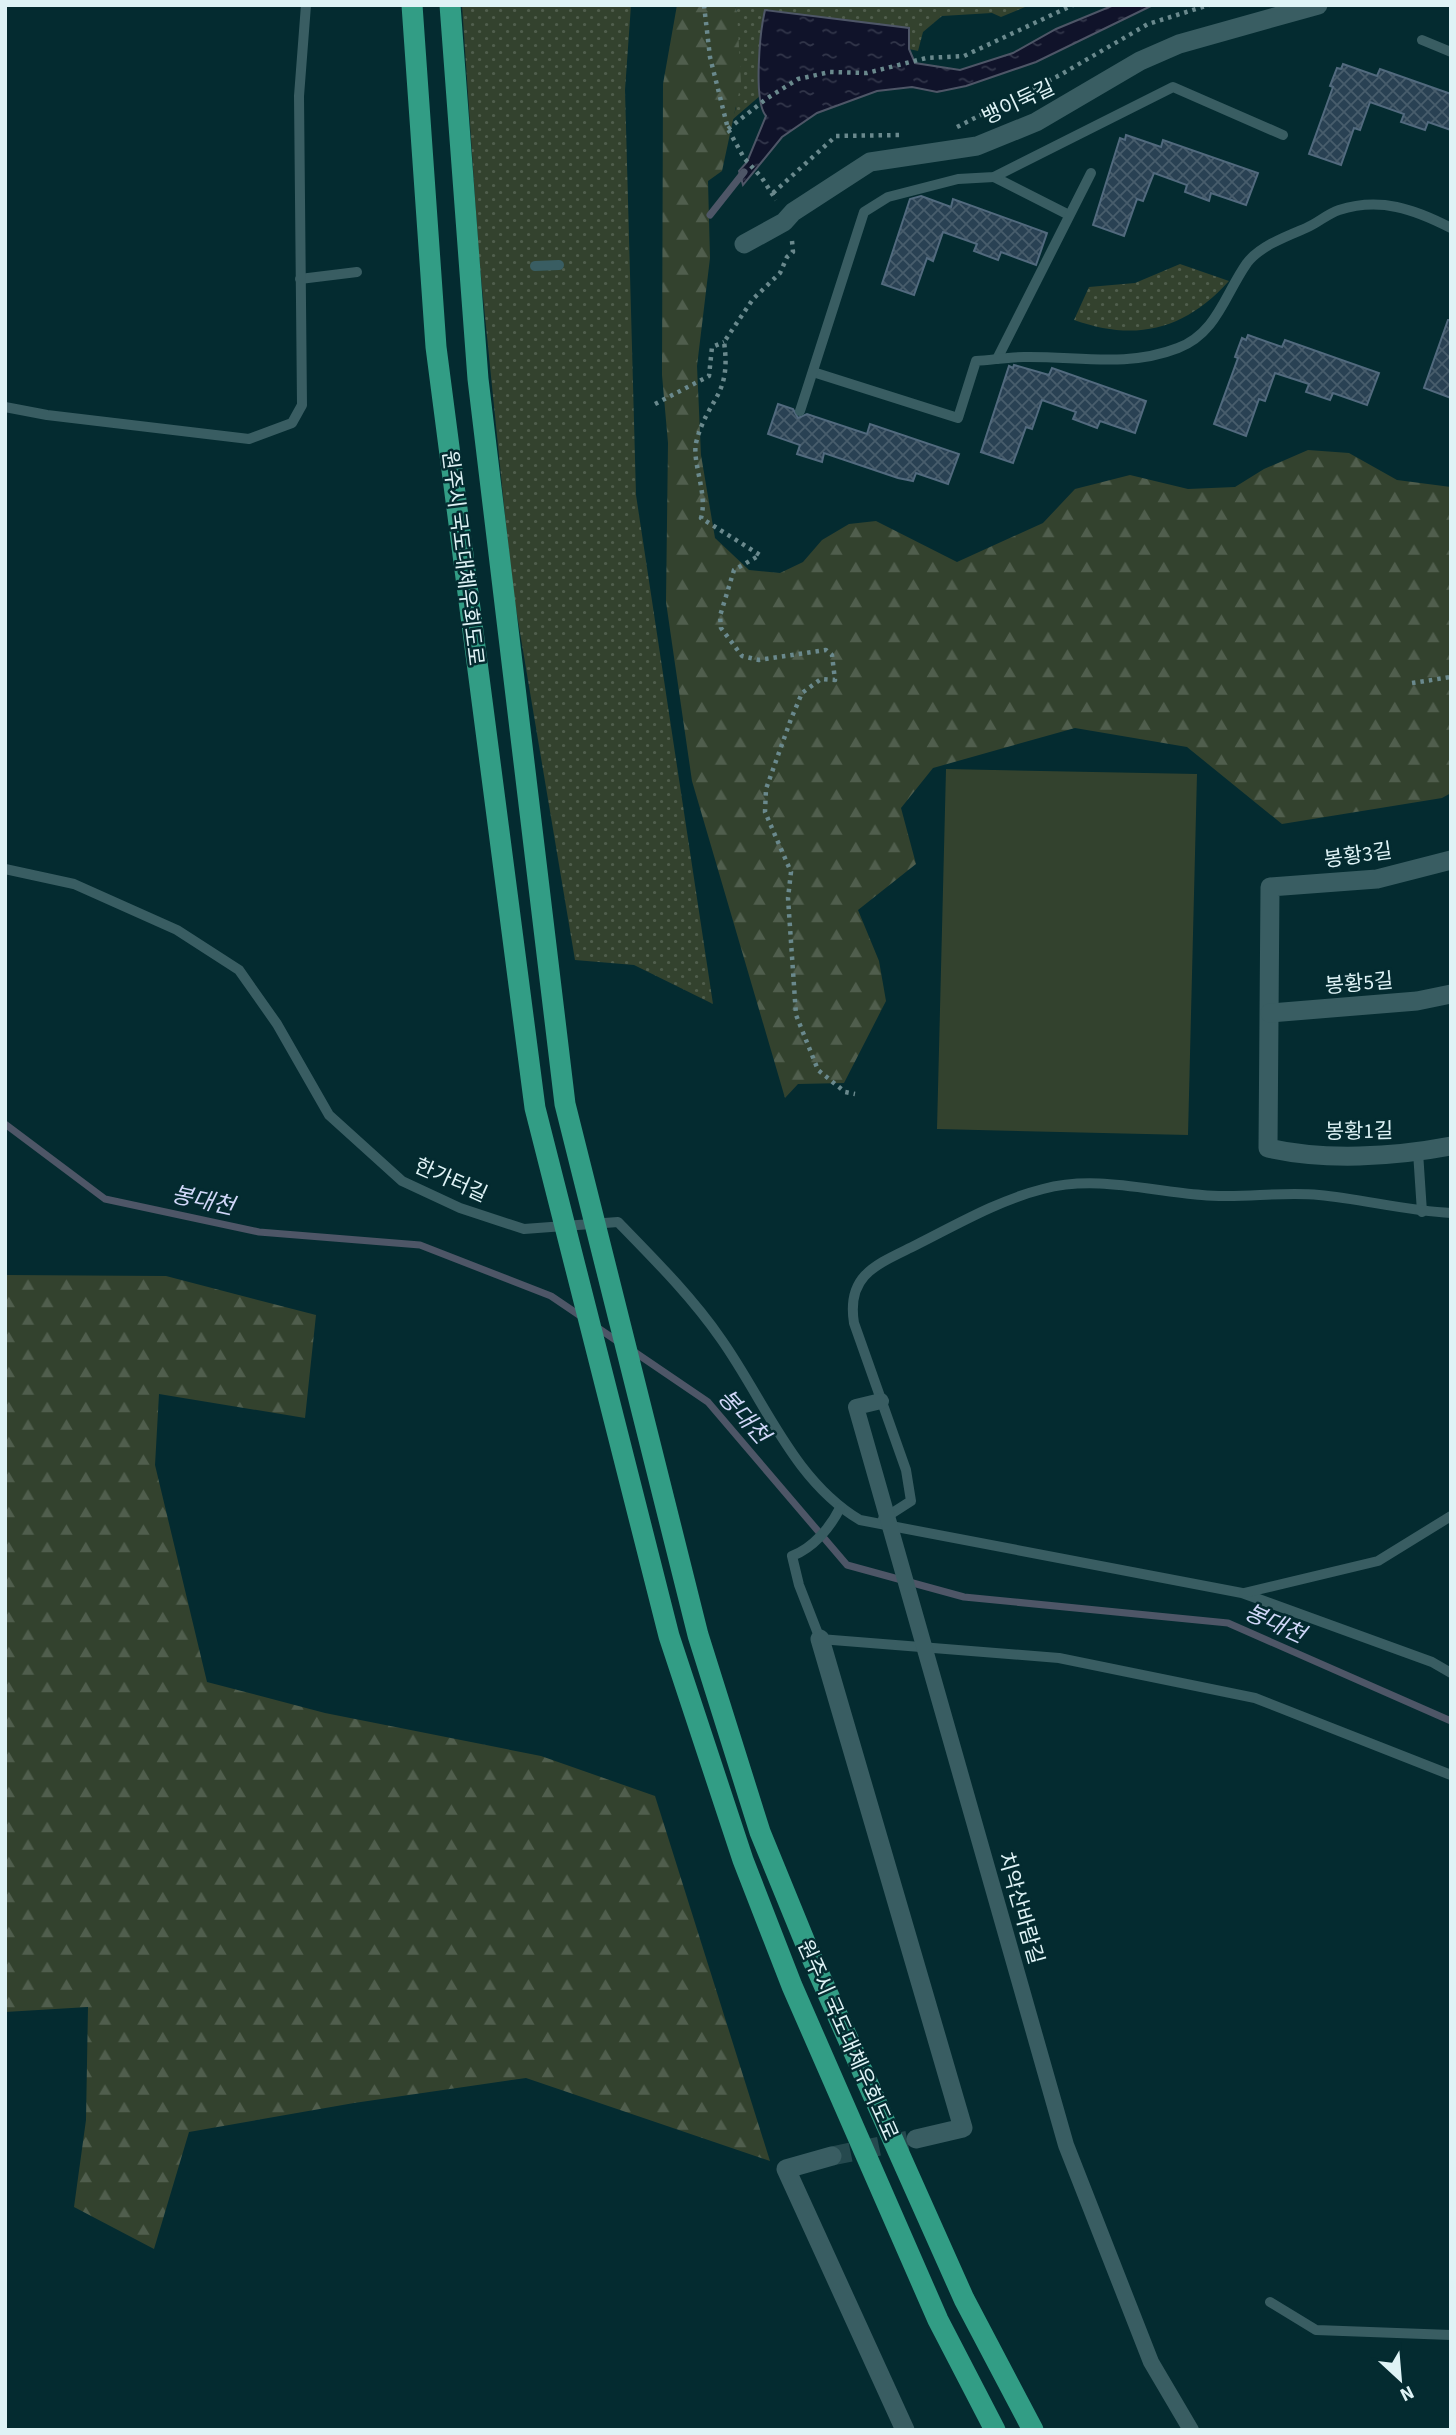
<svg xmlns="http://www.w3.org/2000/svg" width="1456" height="2435" viewBox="0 0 1456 2435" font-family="'Source Sans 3','Noto Sans KR',sans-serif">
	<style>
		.green { fill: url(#green-dots) }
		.forest { fill: url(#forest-firs) }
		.pitch { fill: #33422e }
		.water { fill: url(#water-ripples); stroke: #4e5667; stroke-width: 2 }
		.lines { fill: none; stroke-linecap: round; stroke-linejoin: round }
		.stream { stroke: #4e5667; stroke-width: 7 }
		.building { fill: url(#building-cross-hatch); stroke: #526a7e; stroke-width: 2 }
		.minor-tunnel { stroke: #25494e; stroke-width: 19; stroke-dasharray: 19 10; stroke-linecap: butt }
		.path { stroke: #6a898d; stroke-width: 4.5; stroke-dasharray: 3.5 5; stroke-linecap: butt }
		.service { stroke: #395d62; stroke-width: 10 }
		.pedestrian { stroke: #395d62; stroke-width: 16 }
		.minor { stroke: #395d62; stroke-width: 19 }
		.trunk { stroke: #329d85; stroke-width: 21 }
		.labels { text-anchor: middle; stroke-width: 5; stroke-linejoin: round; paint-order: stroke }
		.street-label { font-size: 21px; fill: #dff3f6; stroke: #042b30 }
		.water-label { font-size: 23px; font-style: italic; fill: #d0d7f8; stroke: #042b30 }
	</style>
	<defs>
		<pattern id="green-dots" width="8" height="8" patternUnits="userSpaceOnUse" patternTransform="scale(1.75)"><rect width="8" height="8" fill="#33422e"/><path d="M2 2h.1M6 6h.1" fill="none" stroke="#505e4d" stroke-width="1.8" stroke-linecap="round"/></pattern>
		<pattern id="forest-firs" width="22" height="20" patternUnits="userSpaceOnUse" patternTransform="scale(1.75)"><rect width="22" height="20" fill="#33422e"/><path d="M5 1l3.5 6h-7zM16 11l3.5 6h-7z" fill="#505e4d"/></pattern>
		<pattern id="water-ripples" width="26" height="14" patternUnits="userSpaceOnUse" patternTransform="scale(1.75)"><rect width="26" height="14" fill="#10132a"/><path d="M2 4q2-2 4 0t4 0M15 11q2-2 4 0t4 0" fill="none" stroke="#32364a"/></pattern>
		<pattern id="building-cross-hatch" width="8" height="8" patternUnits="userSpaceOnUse" patternTransform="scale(1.75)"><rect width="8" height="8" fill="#294153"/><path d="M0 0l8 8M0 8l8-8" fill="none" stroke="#485d6c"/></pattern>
	</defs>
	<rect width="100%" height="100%" fill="#042b30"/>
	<g class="green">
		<polygon points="462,5 631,5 625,90 636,495 713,1004 634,965 575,960 512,585 479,257"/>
		<polygon points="735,5 1030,5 1001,17 992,13 942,16 923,32 918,51 909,49 908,28 765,10 758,70 761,95 732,120 736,108 737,12"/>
		<path d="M 1180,264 L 1229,281 C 1185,330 1136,342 1074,320 L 1089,287 L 1135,283 Z"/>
	</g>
	<g class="forest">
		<polygon points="677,5 735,5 737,12 741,83 722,171 708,181 710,258 697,366 701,455 715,538 749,570 780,573 803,562 822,540 849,524 876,521 957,562 1043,523 1075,489 1130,475 1188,489 1235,487 1264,469 1308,450 1349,453 1397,480 1451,487 1451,793 1442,798 1282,824 1187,747 1075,728 933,768 901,808 916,864 858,910 879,961 886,1001 844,1083 798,1084 785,1098 692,781 666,602 668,443 662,375 663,84"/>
		<polygon points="5,1275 166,1276 316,1315 305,1418 159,1394 155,1465 207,1682 325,1713 541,1756 655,1796 770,2161 526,2078 354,2103 189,2132 154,2249 74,2207 86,2120 88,2007 5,2012"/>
	</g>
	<polygon class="pitch" points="946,769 1197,774 1188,1135 937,1129"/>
	<path class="water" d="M 1114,5 L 1153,5 L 1036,62 L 966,86 L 937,92 L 912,87 L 877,91 L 817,113 L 782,137 L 743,185 L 739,171 L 747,162 L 766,116 C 753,101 760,31 765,10 L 909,28 L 909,49 L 915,63 L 960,70 L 1013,53 L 1056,29 Z"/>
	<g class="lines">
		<g class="stream">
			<polyline points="710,215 744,172"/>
			<polyline points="5,1124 105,1199 259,1232 420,1245 551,1296 582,1317"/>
			<polyline points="595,1326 620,1343"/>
			<polyline points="633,1351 708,1402 847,1565 964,1597 1228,1623 1451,1721"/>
		</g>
	</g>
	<g class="building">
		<polygon points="1343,64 1377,76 1380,69 1451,94 1451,130 1428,122 1425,130 1401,122 1404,114 1370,102 1360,130 1354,128 1341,165 1309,154 1333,87 1330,86 1337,68 1341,69"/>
		<polygon points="1126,135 1161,147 1163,140 1258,173 1246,205 1211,193 1209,201 1185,192 1187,185 1154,173 1143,201 1137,199 1124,236 1093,225 1120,138 1125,140"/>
		<polygon points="921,196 951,207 953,199 1047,233 1036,265 1001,252 998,260 974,251 977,244 943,232 933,261 927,258 914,295 882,284 910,199"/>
		<polygon points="1448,320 1451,320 1451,398 1424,388"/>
		<polygon points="1248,335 1282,347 1285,340 1379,373 1367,405 1333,393 1330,400 1306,392 1309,384 1275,373 1265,401 1259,399 1246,436 1214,424 1238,358 1235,357 1242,338 1246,340"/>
		<polygon points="1014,365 1049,375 1052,368 1146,401 1135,433 1100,421 1097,428 1073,419 1076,412 1042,400 1032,429 1026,427 1013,463 981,452 1009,366 1013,368"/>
		<polygon points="778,404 793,409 798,418 807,414 867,434 870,424 959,454 948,484 916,473 913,481 898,478 824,453 822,462 797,454 800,445 768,434"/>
	</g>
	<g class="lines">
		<polyline class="minor-tunnel" points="832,2156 909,2140"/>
		<g class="path">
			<polyline points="704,5 710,57 728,129 744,158 762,178 776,200"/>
			<polyline points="957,127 1060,75 1148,24 1209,5"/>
			<polyline points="728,129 766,99 798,79 830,72 867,73 926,58 964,56 1073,5"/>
			<polyline points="773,193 836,136 901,135"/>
			<path d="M 792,241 L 793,252 L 787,257 L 780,273 L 753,299 L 724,342 C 732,397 707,398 696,443 C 692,463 708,494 701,518 L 760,555 L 734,570 L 720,616 L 721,628 L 742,656 L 759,660 L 826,650 L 832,655 L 835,680 L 821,679 L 802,693 L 791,719 L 766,789 L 765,812 L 791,872 L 788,898 L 796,1015 L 818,1070 L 845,1092 L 855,1094"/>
			<polyline points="655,404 709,376 712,347 724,342"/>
			<polyline points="1412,683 1451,677"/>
		</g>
		<g class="service">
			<polyline points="1422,40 1451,52"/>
			<polyline points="994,177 1069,215"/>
			<polyline points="535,266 559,265"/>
			<polyline points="300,279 357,272"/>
			<polyline points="997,359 1091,173"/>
			<path d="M 813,372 L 958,418 L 976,361 C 992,360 1009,357 1024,357 C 1077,356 1127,368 1178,348 C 1217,333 1225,294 1247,263 C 1260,246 1287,236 1306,228 C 1318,223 1327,214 1339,210 C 1380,197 1414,209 1451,228"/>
			<polyline points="5,407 47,415 249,439 292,423 302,405 299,96 306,5"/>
			<polyline points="800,411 864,212 888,197 958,179 994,177 1173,87 1283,135"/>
			<path d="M 5,869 L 74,884 L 177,930 L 239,970 L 277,1024 L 329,1115 L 402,1181 L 460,1208 L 524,1229 L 618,1222 C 654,1259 692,1297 721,1339 C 765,1401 793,1480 860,1520 L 1242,1593 L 1432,1662 L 1451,1673"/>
			<polyline points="1418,1152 1422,1212"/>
			<path d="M 840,1508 C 830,1528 813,1548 792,1556 L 799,1585 L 820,1639 L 1059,1658 L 1255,1698 L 1451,1775"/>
			<path d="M 883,1519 L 911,1501 L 906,1470 L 854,1323 C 846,1274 878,1264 916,1245 C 956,1225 999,1200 1043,1189 C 1096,1175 1148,1191 1202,1195 C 1240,1199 1280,1191 1319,1195 C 1363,1199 1406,1211 1451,1213"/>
			<polyline points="1244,1593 1378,1561 1451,1516"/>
			<polyline points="1270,2302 1316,2330 1451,2335"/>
		</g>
		<polyline class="pedestrian" points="881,1401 856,1407 1066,2145 1151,2362 1191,2430"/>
		<g class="minor">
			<polyline points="744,244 784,222 793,212 870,162 977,146 1036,122 1140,61 1179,44 1318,5"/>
			<path d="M 1451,860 L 1377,879 L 1270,887 L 1268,1148 C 1325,1161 1393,1157 1451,1146"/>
			<polyline points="1270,1013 1417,1001 1451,994"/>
			<polyline points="820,1639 963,2128 916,2139"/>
			<polyline points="832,2156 786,2169 905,2430"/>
		</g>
		<g class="trunk">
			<polyline points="412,5 436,347 535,1108 669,1636 743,1860 792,1986 938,2320 995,2430"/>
			<polyline points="450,5 478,379 565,1104 698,1635 760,1832 807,1947 964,2299 1033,2430"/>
		</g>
	</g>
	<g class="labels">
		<g class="street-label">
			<text transform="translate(1018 102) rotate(-25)" y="7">뱅이둑길</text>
			<text transform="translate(463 558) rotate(83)" y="7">원주시 국도대체우회도로</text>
			<text transform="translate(1358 855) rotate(-8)" y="7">봉황3길</text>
			<text transform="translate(1359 983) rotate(-5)" y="7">봉황5길</text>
			<text transform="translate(1359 1131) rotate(-1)" y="7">봉황1길</text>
			<text transform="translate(451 1180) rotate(24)" y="7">한가터길</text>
			<text transform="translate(1021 1908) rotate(74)" y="7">치악산바람길</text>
			<text transform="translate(848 2040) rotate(66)" y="7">원주시 국도대체우회도로</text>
		</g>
		<g class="water-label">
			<text transform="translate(203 1200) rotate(12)" y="8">봉대천</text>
			<text transform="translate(744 1416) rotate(48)" y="8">봉대천</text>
			<text transform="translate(1275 1623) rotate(24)" y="8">봉대천</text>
		</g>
	</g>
	<rect width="1456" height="2435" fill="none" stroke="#dff3f6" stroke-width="14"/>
	<g transform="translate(1400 2379) rotate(154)" stroke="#042b30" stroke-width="5" paint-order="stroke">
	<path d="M0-5L12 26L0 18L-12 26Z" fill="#dff3f6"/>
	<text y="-10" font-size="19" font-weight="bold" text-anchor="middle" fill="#dff3f6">N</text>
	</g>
</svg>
